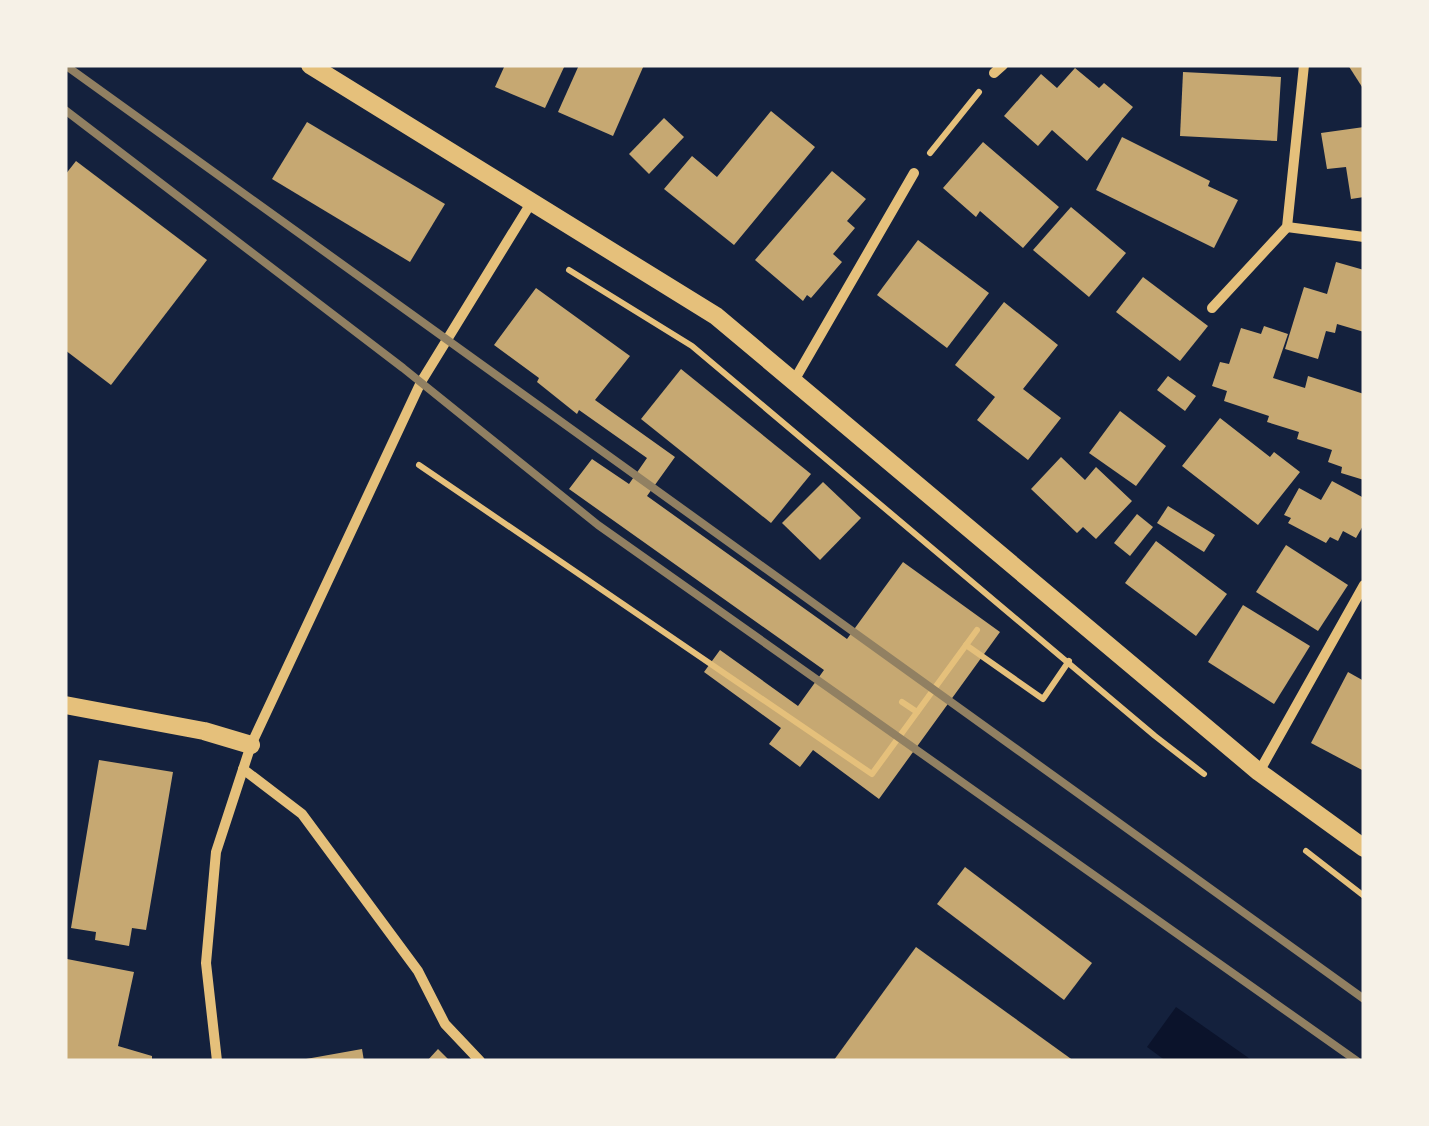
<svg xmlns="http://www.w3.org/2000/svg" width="1429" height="1126" viewBox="0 0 1429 1126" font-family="Quicksand,sans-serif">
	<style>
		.water { fill: #0b132b }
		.building { fill: #c6a872 }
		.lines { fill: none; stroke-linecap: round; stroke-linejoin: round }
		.path { stroke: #e5c07b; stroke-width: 6 }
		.minor { stroke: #e5c07b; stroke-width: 10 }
		.tertiary { stroke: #e5c07b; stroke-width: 18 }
		.rail { stroke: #918062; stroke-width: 8 }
	</style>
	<rect width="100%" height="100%" fill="#14213d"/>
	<polygon class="water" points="1176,1007 1253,1061 1166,1061 1147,1047"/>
	<g class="building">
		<polygon points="505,65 565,65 545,108 495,87"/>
		<polygon points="579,65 644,65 613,136 558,112"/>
		<polygon points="1348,65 1364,65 1364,90"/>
		<polygon points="1075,68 1099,88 1104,83 1133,107 1087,161 1052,130 1038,146 1004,116 1041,74 1057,88"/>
		<polygon points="1183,72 1281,77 1277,141 1180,136"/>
		<polygon points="771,111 815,147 734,245 664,189 692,156 717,177"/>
		<polygon points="664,118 684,137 649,174 629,154"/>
		<polygon points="307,122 445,204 410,262 272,179"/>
		<polygon points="1364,127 1364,197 1351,199 1346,167 1327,169 1321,133"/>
		<polygon points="1122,137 1210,181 1208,186 1238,200 1214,248 1096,190"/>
		<polygon points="983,142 1059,207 1023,248 980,211 976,217 943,188"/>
		<polygon points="76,161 207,260 111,385 65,350 65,175"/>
		<polygon points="832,171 866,199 847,221 855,228 833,254 842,262 811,298 807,295 803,301 755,260"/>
		<polygon points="1071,207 1126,253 1089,297 1033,250"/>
		<polygon points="918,240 989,293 947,348 877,295"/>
		<polygon points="1336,262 1364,270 1364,332 1337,324 1335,333 1326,331 1318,359 1285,349 1304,287 1327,294"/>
		<polygon points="1143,277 1208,326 1180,361 1116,312"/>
		<polygon points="536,288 630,356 595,400 675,457 647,496 847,639 903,562 1000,632 879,799 813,750 800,767 769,744 781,728 704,672 720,650 798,706 824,670 569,489 592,459 629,484 647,458 579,410 577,414 537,382 539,378 494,345"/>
		<polygon points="1004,302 1058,345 1023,389 1061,418 1028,460 977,420 995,397 955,365"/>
		<polygon points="1264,326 1288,334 1273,378 1305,388 1308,376 1364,394 1364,480 1341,473 1342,467 1328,462 1332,450 1297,439 1299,432 1267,422 1269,416 1224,401 1227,391 1212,386 1220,362 1229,364 1241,328 1261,334"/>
		<polygon points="681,369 811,474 771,523 641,419"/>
		<polygon points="1168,376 1196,396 1185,411 1157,390"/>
		<polygon points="1120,411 1166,446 1136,486 1089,453"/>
		<polygon points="1220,418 1270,457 1274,452 1300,472 1258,525 1182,466"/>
		<polygon points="1061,457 1085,480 1096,467 1132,501 1096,539 1083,527 1077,533 1031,489"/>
		<polygon points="1332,481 1364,498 1364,524 1356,538 1343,531 1338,541 1330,537 1326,543 1288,523 1291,518 1284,515 1299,488 1321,500"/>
		<polygon points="823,482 861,518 820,560 782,523"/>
		<polygon points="1168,506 1215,535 1204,552 1157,523"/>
		<polygon points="1137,514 1153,527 1130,556 1114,543"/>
		<polygon points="1156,541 1227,594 1196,636 1125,583"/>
		<polygon points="1286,545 1348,585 1318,631 1256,592"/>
		<polygon points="1243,605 1310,646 1274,704 1208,662"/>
		<polygon points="1348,672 1364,681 1364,771 1311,743"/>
		<polygon points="99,760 173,772 146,930 132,928 129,946 95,940 96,932 71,928"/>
		<polygon points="965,867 1092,963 1064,1000 937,904"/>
		<polygon points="916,947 1074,1061 836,1061 834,1060"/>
		<polygon points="67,959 134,972 118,1046 152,1056 152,1061 65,1061"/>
		<polygon points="362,1049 364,1061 306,1061 306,1059"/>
		<polygon points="438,1049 450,1061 427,1061"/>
	</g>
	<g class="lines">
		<g class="path">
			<polyline points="930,153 979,92"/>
			<polyline points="569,270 692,346 1155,736 1204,774"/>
			<polyline points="419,465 872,774 977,630"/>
			<polyline points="966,645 1043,699 1069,661"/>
			<polyline points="902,702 917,712"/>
			<polyline points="1306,851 1364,896"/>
		</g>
		<g class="minor">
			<polyline points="994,73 1003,65"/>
			<polyline points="1287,227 1364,237"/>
			<polyline points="1212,308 1287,227 1304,65"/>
			<polyline points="795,379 914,173"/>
			<polyline points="243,769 302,814 418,971 445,1024 480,1061"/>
			<polyline points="1259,772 1364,585"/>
			<polyline points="217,1061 206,963 216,852 251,745 421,382 531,203"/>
		</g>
		<g class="tertiary">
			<polyline points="310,65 716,316 1259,772 1364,848"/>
			<polyline points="65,705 204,731 251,745"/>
		</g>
		<g class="rail">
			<polyline points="65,65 1364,999"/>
			<polyline points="65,110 403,368 598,525 1357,1061"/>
		</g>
	</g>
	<rect width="1429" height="1126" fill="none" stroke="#f6f1e7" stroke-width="135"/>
</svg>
